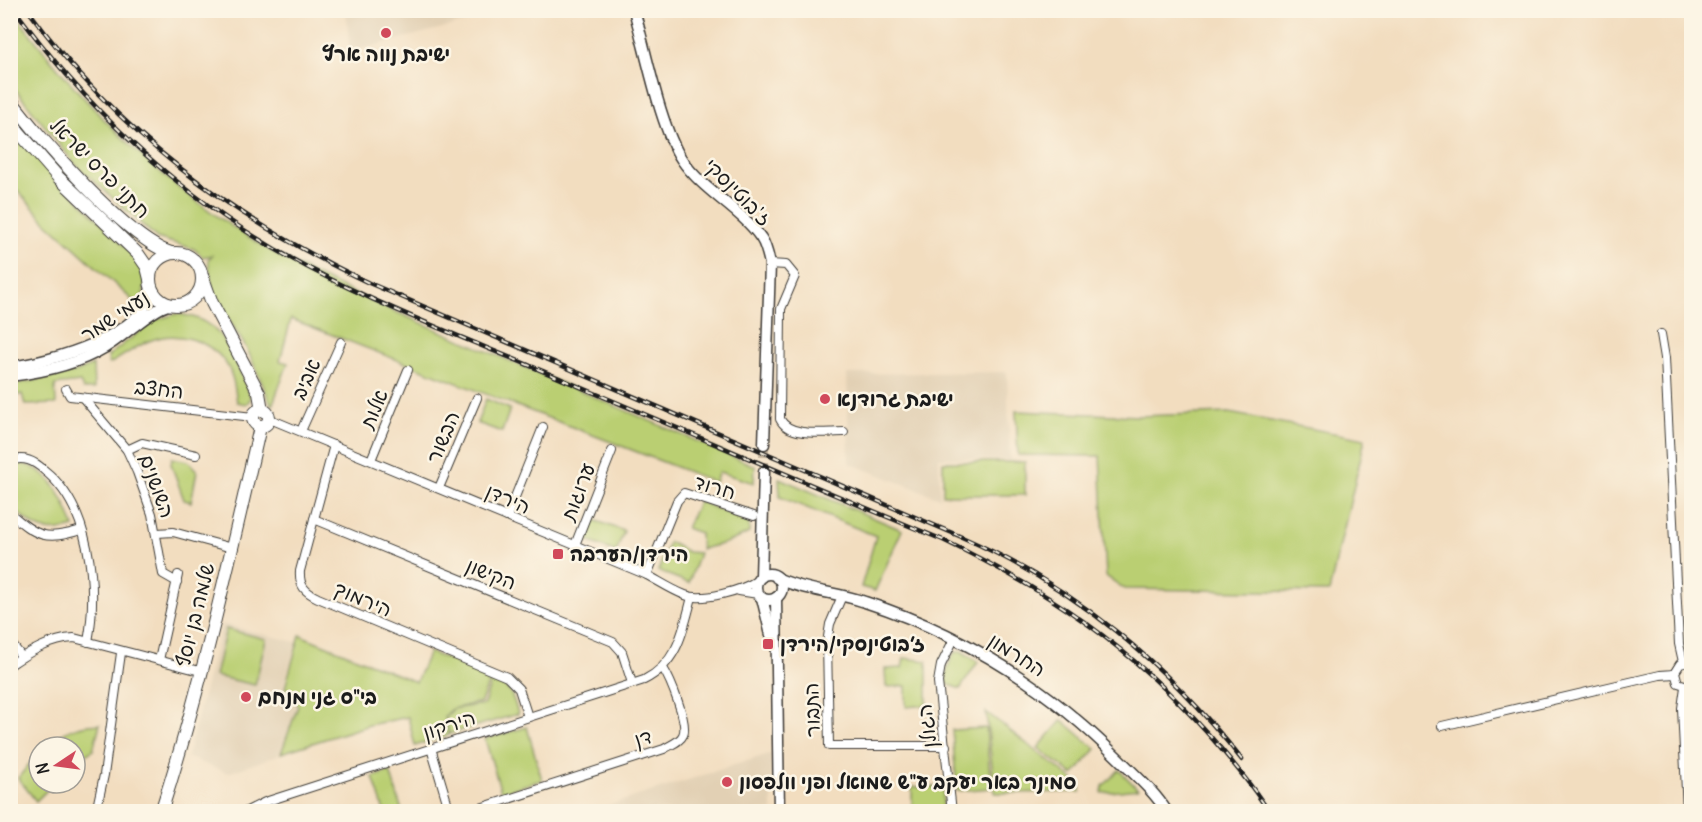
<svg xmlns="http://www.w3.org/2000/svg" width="1702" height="822" viewBox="0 0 1702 822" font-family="Delius,'Playpen Sans Hebrew',sans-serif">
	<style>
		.built { fill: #e2d0b4 }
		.green { fill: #bacf72; stroke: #6b7647; stroke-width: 1.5 }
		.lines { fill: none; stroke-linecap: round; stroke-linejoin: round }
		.tertiary-tunnel { stroke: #c7b69e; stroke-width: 10; stroke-dasharray: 10 5; stroke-linecap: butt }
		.minor-casing { stroke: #3c3934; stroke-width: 10 }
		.tertiary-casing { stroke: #3c3934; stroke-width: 13 }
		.secondary-casing { stroke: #3c3934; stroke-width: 14 }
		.minor { stroke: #fff; stroke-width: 8 }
		.tertiary { stroke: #fff; stroke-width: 10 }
		.secondary { stroke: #fff; stroke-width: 12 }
		.rail-casing { stroke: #1c1c1c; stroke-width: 4.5 }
		.rail { stroke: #fcf5e5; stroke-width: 2; stroke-dasharray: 7; stroke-linecap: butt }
		.poi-dot { fill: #d1495b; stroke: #fcf5e5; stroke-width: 2 }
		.labels { text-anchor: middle; stroke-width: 5; stroke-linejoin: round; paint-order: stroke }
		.poi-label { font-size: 20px; font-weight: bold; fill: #1c1c1c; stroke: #fcf5e5; text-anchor: start }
		.street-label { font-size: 20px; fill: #1c1c1c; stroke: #fcf5e5 }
	</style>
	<rect width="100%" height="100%" fill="#fcf5e5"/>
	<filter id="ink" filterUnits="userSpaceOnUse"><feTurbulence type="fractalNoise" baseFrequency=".0167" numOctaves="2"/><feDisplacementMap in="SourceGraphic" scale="12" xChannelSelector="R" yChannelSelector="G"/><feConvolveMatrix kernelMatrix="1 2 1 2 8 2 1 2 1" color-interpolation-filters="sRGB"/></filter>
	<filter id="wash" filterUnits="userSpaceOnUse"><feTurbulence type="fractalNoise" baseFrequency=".008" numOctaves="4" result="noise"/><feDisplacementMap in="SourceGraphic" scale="24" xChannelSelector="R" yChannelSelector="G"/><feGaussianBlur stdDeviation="1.35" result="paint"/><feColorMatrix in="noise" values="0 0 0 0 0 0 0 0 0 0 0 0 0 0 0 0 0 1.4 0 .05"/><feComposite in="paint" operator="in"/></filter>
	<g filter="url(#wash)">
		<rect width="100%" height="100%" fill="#f2ddbf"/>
		<g class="built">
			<polygon points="346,10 508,10 508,11 350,52"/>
			<polygon points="1007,372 1010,460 939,458 940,498 849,463 847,374"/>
			<polygon points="222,624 296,642 283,687 297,707 278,755 228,773 187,757"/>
			<polygon points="772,753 772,811 591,811"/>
		</g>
		<g class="green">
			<path d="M 12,10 C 78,99 153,177 247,236 C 291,265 341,287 389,309 L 755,466 L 754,483 L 719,472 L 715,482 L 291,319 L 280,361 L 288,363 L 272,406 L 247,349 L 213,293 L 208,259 L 213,255 L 203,257 L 194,249 L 157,238 L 75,164 L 11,84 Z"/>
			<path d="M 10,130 L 135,257 C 145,274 149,288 138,305 L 45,221 L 11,183 Z"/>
			<path d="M 176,314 C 224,317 233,357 250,395 L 250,400 L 246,404 L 237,402 C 235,389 233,373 225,362 C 208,339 175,330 149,341 C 135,347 122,357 109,364 L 108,356 L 155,320 Z"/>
			<polygon points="93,365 94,389 83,389 80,382 55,385 56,404 25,405 22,394 11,397 11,385 77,372"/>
			<polygon points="486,399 510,409 502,432 477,423"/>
			<polygon points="1016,411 1139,416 1229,413 1365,439 1329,592 1125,589 1106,576 1100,456 1018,455"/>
			<polygon points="172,458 188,461 197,471 191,502 184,500 171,464"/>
			<rect x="943" y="462" width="82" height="33"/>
			<path d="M 17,464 C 49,464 65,501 74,527 C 41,536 35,528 11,506 L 10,466 Z"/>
			<polygon points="779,478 902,530 875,591 861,587 876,536 780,497"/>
			<polygon points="699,501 749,523 749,533 726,543 701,549 700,533 686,528"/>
			<polygon points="594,520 624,531 616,552 586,540"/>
			<polygon points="669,542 688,552 699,553 689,583 658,571"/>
			<polygon points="226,629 266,639 255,685 215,676"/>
			<polygon points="300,635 416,682 429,652 491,676 481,702 452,709 444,717 449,735 415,746 408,717 369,725 281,753 298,706 285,687"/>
			<path d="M 961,651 L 978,662 L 960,689 L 946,683 C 945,671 949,663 954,653 Z"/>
			<polygon points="904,658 927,661 927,705 906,707 906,686 886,687 885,669 902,668"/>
			<path d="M 492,678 C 510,688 513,694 518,714 L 449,734 L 446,717 L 453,709 L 484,704 Z"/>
			<polygon points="986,712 1080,785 1080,792 995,793"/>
			<polygon points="1062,720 1096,749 1073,775 1038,748"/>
			<path d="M 100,724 L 93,750 L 75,762 L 75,747 L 45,747 C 65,731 74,725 100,724 Z"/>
			<polygon points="527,727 542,780 501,792 485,739"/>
			<polygon points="986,728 991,788 957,791 952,730"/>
			<polygon points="39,752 39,783 54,783 36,801 18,778"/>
			<polygon points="1119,770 1138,789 1102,793 1103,786"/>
			<polygon points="390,771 402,811 384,811 373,777"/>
			<rect x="912" y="787" width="31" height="24"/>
		</g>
	</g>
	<g filter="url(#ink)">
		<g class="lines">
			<polyline class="tertiary-tunnel" points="764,472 764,444"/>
			<g class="minor-casing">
				<g id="minor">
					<path d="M 770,264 L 786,265 L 795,276 L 781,309 L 780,419 C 789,438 826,432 844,432"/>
					<polyline points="1661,334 1665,358 1679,644 1683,662"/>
					<polyline points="66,389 70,396 253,417"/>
					<polyline points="83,398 127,450 137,472 152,514 163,574 177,582"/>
					<path d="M 270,419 L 647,575 C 660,582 672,590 685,595 C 703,602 743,590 758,580"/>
					<polyline points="301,431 341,342"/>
					<path d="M 334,445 L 300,571 C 299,586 305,592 318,598 L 507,677 L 519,689 L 528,717"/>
					<polyline points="127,450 142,443 196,455"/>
					<polyline points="371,460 408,370"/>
					<path d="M 10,461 C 24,456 34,461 44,470 C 91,507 98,587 88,642"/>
					<polyline points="439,488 477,398"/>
					<path d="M 10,513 C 37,537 46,541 81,530"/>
					<polyline points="507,517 543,427"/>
					<polyline points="314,519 613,642 622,652 632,683"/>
					<polyline points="157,533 173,532 232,548"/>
					<polyline points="575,545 612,451"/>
					<polyline points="647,575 677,501 684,493 754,516"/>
					<polyline points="739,591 758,594"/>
					<polyline points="842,596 830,624 827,643 829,746 946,746"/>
					<polyline points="10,642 22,657"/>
					<polyline points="159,660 178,575"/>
					<polyline points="1692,661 1680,664 1675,672 1678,683 1692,687"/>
					<path d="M 10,665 C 29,652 51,639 74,638 L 200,671"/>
					<polyline points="1685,687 1682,708 1687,812"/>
					<polyline points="1442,726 1660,675 1675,674"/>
					<polyline points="431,748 450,812"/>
					<polyline points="96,812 104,775 121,653"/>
					<path d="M 245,812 L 265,802 L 644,680 C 678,663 683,631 692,597"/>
					<path d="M 468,812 L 664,749 C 670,745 680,742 683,735 C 689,724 670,679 663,668"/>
					<polyline points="952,812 938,682 941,665 954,639"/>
				</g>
			</g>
			<g class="tertiary-casing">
				<g id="tertiary">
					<path d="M 634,10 C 646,51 660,127 682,160 C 703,191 742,210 761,238 C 766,245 768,255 770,264 L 764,444"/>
					<path d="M 10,367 C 50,362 147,336 151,288"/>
					<path d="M 10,376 C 43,372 76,365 104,348 C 121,339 154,306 170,305"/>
					<circle cx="769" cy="587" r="13"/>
					<polyline points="761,577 764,472"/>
					<path d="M 777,578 C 804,591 837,592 865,602 C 961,633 1047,687 1118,758 C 1135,775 1154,791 1167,812"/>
					<polyline points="762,598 771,635"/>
					<polyline points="776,598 779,812"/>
				</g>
			</g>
			<g class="secondary-casing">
				<g id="secondary">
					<path d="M 10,99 C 38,137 128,240 171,253"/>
					<polyline points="10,122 58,177 138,254 147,267 150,279"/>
					<circle cx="176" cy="279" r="26"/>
					<polyline points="203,278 212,303 259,393 262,410"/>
					<circle cx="261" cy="418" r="8"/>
					<path d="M 161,812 C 202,686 230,556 260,427"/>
				</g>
			</g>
			<use href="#minor" class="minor"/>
			<use href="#tertiary" class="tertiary"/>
			<use href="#secondary" class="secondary"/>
			<g class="rail-casing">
				<g id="rail">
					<path d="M 15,10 C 93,117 190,205 307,267 C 390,311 480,344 566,381 C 692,434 817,488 943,540 C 1051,592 1130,646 1210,736 C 1231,760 1252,785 1269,812"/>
					<path d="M 28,10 C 118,134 232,218 369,283 L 964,538 C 1073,586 1169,666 1242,760"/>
				</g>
			</g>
			<use href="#rail" class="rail"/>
		</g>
	</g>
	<g class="poi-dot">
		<circle cx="386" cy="33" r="6"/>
		<circle cx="825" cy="399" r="6"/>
		<rect x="552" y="548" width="12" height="12" rx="3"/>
		<rect x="762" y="638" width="12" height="12" rx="3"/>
		<circle cx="246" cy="697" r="6"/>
		<circle cx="727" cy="782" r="6"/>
	</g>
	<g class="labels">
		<g class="poi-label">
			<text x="386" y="61" text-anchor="middle">ישיבת נווה ארץ</text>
			<text x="837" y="406">ישיבת גרודנא</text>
			<text x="570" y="561">הירדן/הערבה</text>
			<text x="780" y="651">ז׳בוטינסקי/הירדן</text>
			<text x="258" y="704">בי"ס גני מנחם</text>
			<text x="739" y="789">סמינר באר יעקב ע"ש שמואל ופני וולפסון</text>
		</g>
		<g class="street-label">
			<text transform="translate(100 168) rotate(45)" y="7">חתני פרס ישראל</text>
			<text transform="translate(738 192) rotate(45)" y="7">ז'בוטינסקי</text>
			<text transform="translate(115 316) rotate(-33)" y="7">נעמי שמר</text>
			<text transform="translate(306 379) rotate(-66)" y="7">אביב</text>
			<text transform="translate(159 389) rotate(6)" y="7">החצב</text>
			<text transform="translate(374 409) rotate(-67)" y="7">אלות</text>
			<text transform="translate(443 437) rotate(-67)" y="7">הבשור</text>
			<text transform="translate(157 486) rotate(70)" y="7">השושנים</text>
			<text transform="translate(715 487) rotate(16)" y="7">חרוד</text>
			<text transform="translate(578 492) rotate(-69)" y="7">ערוגות</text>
			<text transform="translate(508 499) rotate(23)" y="7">הירדן</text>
			<text transform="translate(491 574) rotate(22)" y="7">הקישון</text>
			<text transform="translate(363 599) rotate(23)" y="7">הירמוך</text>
			<text transform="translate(195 615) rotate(-76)" y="7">שלמה בן יוסף</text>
			<text transform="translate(1017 655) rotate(32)" y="7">החרמון</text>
			<text transform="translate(812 710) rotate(-92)" y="7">התבור</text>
			<text transform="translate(449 725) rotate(-18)" y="7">הירקון</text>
			<text transform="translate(927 726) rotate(-97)" y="7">הגולן</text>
			<text transform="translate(643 738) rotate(-18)" y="7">דן</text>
		</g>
	</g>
	<rect width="1702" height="822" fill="none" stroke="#fcf5e5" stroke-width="36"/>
	<g transform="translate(57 765) rotate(257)"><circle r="28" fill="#fcf5e5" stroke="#a29e95" stroke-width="1.5"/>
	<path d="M0-4.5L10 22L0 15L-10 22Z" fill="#d1495b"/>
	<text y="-9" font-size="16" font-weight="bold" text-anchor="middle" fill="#1c1c1c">N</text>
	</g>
</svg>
